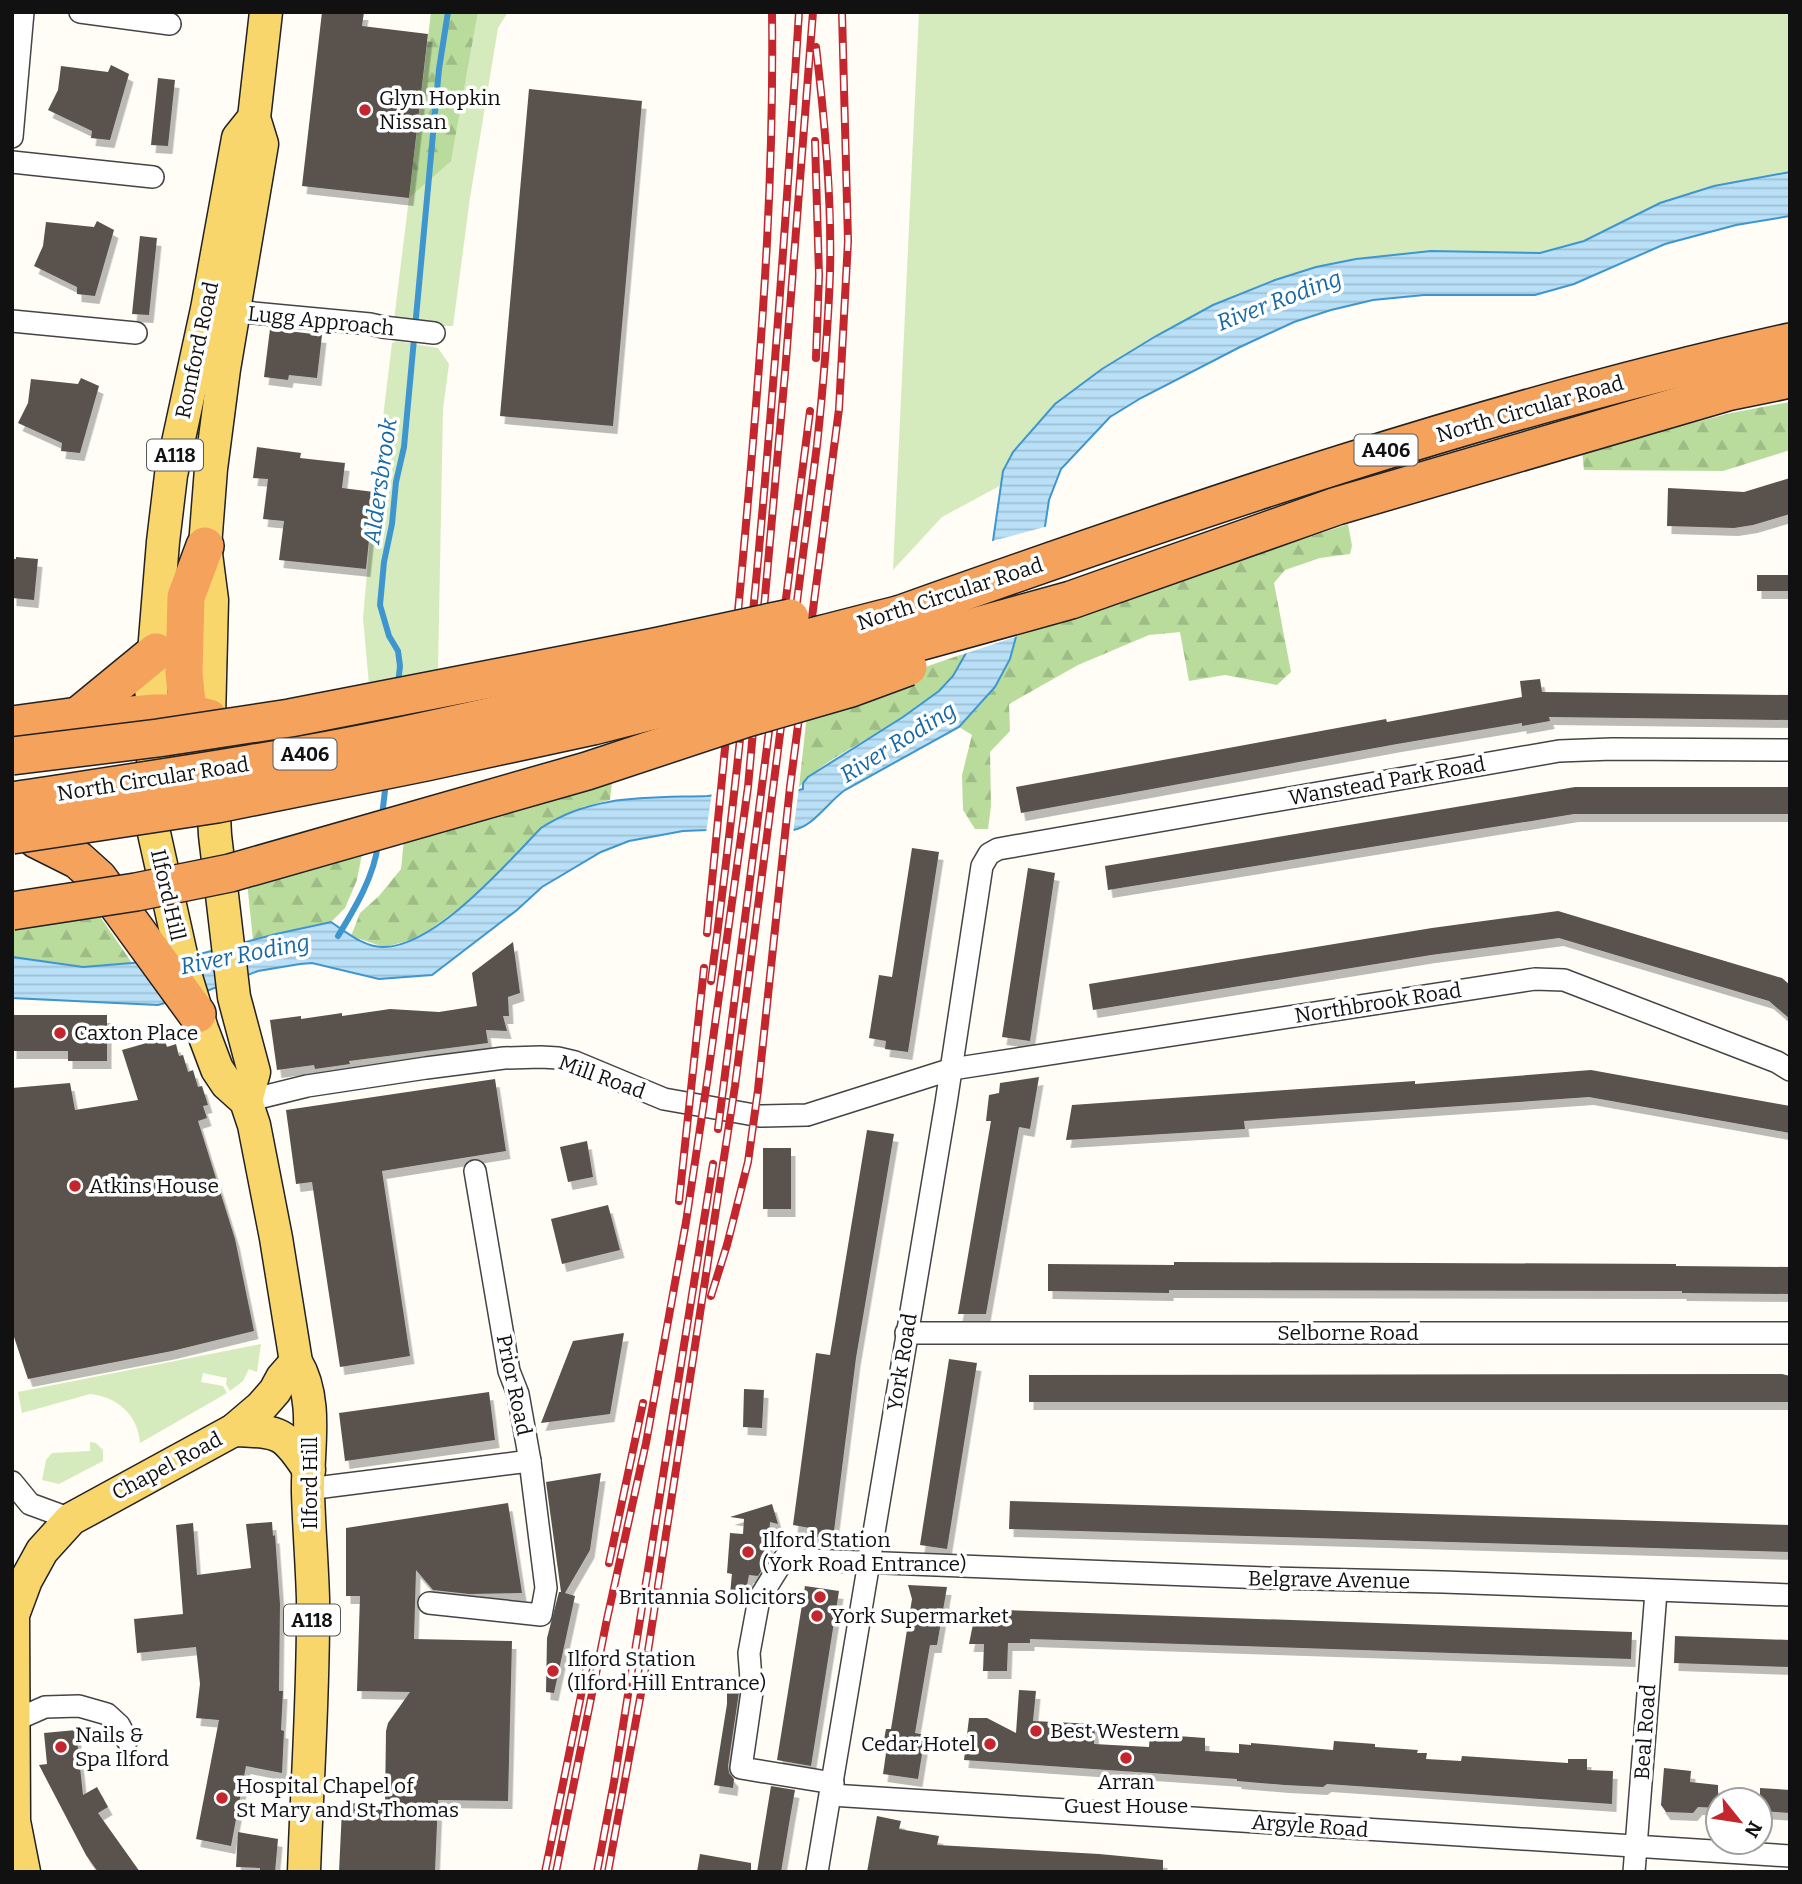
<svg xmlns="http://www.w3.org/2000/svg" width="1802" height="1884" viewBox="0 0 1802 1884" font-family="Bitter,serif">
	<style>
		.green { fill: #d5ebbd }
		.forest { fill: url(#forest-firs) }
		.water { fill: url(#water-rules); stroke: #3f96cf; stroke-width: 2 }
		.pier { fill: #fffdf5 }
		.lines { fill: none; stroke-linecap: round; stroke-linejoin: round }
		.stream { stroke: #3f96cf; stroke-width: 6 }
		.building { fill: #5a524d; filter: url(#shadow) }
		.street-casing { stroke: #444; stroke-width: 24 }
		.primary-casing { stroke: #222; stroke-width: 35 }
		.highway-casing { stroke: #222; stroke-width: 40 }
		.street { stroke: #fff; stroke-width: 21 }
		.primary { stroke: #f9d66b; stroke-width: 32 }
		.highway { stroke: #f5a25d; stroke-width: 37 }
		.rail-casing { stroke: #c4262e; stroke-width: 8 }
		.rail { stroke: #fff; stroke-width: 5; stroke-dasharray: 16; stroke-linecap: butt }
		.highway-bridge-casing { stroke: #222; stroke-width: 40; stroke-linecap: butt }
		.highway-bridge { stroke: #f5a25d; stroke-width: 37 }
		.poi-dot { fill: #c4262e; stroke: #fff; stroke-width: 2.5 }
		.labels { text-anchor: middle; stroke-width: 7; stroke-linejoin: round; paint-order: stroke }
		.shield { fill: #fff; stroke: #585858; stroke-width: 2 }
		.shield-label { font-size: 19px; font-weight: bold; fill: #111 }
		.poi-label { font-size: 21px; fill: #111; stroke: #fff; text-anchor: start }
		.street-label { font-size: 21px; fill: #111; stroke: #fff }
		.water-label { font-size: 23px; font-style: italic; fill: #1768a6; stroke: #fff }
	</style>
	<defs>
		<pattern id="forest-firs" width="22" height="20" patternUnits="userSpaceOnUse" patternTransform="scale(1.75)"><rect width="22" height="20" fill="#b9dc9c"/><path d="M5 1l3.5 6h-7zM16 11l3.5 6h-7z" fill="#9ebc85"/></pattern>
		<pattern id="water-rules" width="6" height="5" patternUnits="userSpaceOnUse" patternTransform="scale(1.75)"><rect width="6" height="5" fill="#b9e0f7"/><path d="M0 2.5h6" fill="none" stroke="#9ebfd3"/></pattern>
		<filter id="shadow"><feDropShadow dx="4.5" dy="8" stdDeviation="0" flood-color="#0004"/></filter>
	</defs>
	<rect width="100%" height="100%" fill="#fffdf5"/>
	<g class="green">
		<polygon points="478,12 508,12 498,28 470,198 453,326 436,326 394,320 409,198 451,160"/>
		<polygon points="919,12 1790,12 1790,216 1736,225 1665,244 1574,284 1535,295 1424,295 1373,300 1331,310 1294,322 1240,347 1141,398 1110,417 1087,439 942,517 893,570"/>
		<polygon points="397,341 438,348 449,364 443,409 438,671 369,685 363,618 374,492 392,343"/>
		<path d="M 261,1344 L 257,1372 L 249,1369 L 243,1381 L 230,1391 L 226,1384 L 227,1378 L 203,1373 L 201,1382 L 223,1386 L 227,1393 L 140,1443 C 138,1415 118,1397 90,1394 L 22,1413 L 18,1392 Z"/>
		<polygon points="90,1442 96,1443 103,1450 103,1461 59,1484 42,1480 46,1460 52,1453 90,1451"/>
	</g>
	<g class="forest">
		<polygon points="431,12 478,12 451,161 409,198"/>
		<polygon points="1790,402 1790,450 1723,471 1584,470 1582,451 1731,413"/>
		<path d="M 1348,524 L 1352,546 L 1350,554 L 1320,558 L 1285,570 L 1274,583 L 1291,672 L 1277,685 L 1225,675 L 1189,681 L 1180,632 L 1149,635 L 1078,665 L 1009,704 L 1010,731 L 990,752 L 991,806 L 988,829 L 975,829 L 963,810 L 962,775 L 972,735 L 959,727 C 988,698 1006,678 1014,637 Z"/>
		<path d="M 966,653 C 962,661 958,670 952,677 C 926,710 863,739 827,763 C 816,770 808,779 799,787 L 806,723 L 817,704 Z"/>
		<polygon points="613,773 610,800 582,807 499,871 461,907 426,932 408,941 384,947 351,936 360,913 379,896 401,869 404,839"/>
		<polygon points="362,854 357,880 345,908 331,922 253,940 247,882"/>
		<polygon points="99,915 132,963 83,967 12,957 12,925"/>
	</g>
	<path class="water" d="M 1790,172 L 1790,216 L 1736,225 L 1665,244 L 1574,284 L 1535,295 L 1424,295 L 1373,300 L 1331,310 L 1294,322 L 1240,347 L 1141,398 L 1110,417 L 1061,469 L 1049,500 L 1044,533 L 1010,659 L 995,687 L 959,727 L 845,790 C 828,802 813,827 793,830 L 725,825 L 707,830 L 683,831 L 629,841 L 601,852 L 542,887 L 517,910 L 432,975 L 379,979 L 312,963 L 300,964 L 258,971 L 204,992 L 158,1005 L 12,998 L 12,957 L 83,967 L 132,963 L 196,955 L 276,934 L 331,922 C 346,932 365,948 384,947 C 436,946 507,863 541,828 C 592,794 648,798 707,796 C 718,795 728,792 739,791 C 759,791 784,795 803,789 L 803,783 L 808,777 L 903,717 L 939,691 L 953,676 L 966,653 L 989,569 L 1003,471 L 1013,452 L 1055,404 L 1102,369 L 1156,336 L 1213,305 L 1275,280 L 1316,267 L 1356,259 L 1431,251 L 1540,253 L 1584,241 L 1660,203 L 1714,186 Z"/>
	<g class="pier">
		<polygon points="1048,526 1018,636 961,655 986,569 989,542"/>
		<polygon points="799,787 793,834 725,829 706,833 712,792 728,788 769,790"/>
	</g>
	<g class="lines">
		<g class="stream">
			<polyline points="398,684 400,666 398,651 389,636 380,605 384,562 392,524 396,482 404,447 439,69 448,12"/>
			<polyline points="382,816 386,782"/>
			<path d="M 338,936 C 355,908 374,877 378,844"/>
		</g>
	</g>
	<g class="building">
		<polygon points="322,12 364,12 362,26 428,34 409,198 302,186"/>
		<polygon points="111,65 129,74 110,140 91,138 92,131 48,110 58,90 61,66 108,72"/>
		<polygon points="158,78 175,80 168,146 151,145"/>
		<polygon points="529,89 642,101 613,426 500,416"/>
		<polygon points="97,221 114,230 95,296 77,294 77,287 34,266 43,246 46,222 94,227"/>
		<polygon points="140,236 157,238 149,315 132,314"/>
		<polygon points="270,329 322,335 317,378 289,375 288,380 264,377"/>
		<polygon points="81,378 99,386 80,453 61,451 62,443 18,423 28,403 31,379 78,384"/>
		<polygon points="257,447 301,453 300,458 345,463 342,488 374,492 366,569 279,560 284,521 263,519 268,479 253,478"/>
		<polygon points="1790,478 1790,514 1753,525 1734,528 1667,526 1668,488 1744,492"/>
		<polygon points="16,557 38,559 34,600 12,598 12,559 16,559"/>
		<rect x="1757" y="575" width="33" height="16"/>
		<polygon points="1540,679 1542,692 1790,695 1790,720 1549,717 1550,721 1522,726 1522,723 1397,744 1021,813 1016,787 1386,719 1387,722 1522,697 1520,681"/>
		<polygon points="1575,787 1790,787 1790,814 1574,814 1108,890 1105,866"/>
		<polygon points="912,848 939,852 908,1052 885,1049 886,1041 869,1038 879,975 892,977"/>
		<polygon points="1028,868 1055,873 1030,1041 1002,1037"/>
		<polygon points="1558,911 1782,978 1790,985 1790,1019 1769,1001 1559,938 1431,955 1093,1010 1089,984 1432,928"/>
		<polygon points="513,942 520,993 508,997 509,1016 503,1016 507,1031 486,1030 488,1043 349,1061 350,1064 315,1069 314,1065 277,1070 270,1020 301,1016 301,1019 342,1013 342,1016 390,1009 439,1012 477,1006 472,973"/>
		<polygon points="12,1015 107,1015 107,1061 68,1061 68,1051 12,1051"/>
		<polygon points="164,1038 167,1047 176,1044 179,1056 183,1055 188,1072 193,1070 198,1087 202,1086 208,1105 203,1106 207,1118 198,1121 235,1239 254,1331 172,1351 28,1379 12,1331 12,1088 70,1083 75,1110 138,1100 122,1050"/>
		<polygon points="1591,1070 1790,1106 1790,1133 1589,1097 1244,1121 1245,1129 1066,1140 1072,1105 1415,1081 1415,1084"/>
		<polygon points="1039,1077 1030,1129 1019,1127 986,1314 958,1314 991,1121 986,1121 989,1095 999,1093 1000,1083"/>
		<polygon points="495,1079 506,1151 382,1171 410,1356 340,1367 312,1182 296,1184 286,1110"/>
		<polygon points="867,1130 894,1134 856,1358 833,1539 809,1536 810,1528 793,1525 816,1353 830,1355"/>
		<polygon points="587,1141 593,1177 568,1182 560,1147"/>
		<rect x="763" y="1148" width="28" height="61"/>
		<polygon points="608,1205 620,1250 562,1264 551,1219"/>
		<polygon points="1174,1262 1676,1264 1676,1266 1790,1267 1790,1294 1682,1293 1682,1291 1169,1290 1169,1293 1048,1291 1048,1264 1174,1265"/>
		<polygon points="624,1333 610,1414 541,1423 573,1341"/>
		<polygon points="949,1359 977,1363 947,1549 920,1545"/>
		<polygon points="1782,1374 1790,1376 1790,1402 1029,1402 1029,1375"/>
		<polygon points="744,1389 764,1390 762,1428 743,1427"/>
		<polygon points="489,1392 495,1440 345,1461 339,1413"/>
		<polygon points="601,1473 590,1550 565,1593 575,1596 554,1693 546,1692 547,1638 559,1592 561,1592 546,1482"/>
		<polygon points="1010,1501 1790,1525 1790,1552 1009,1529"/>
		<polygon points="508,1503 522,1593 469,1594 433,1590 416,1570 414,1639 512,1641 508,1801 438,1800 435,1872 339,1872 342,1809 347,1803 385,1805 386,1731 388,1723 410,1692 357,1691 360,1596 346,1596 346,1528"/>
		<polygon points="772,1504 778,1524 770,1522 767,1562 758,1576 749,1575 745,1596 730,1594 732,1574 727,1573 730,1533 743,1534 744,1519 730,1517"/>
		<polygon points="272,1522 273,1536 275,1535 280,1604 279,1691 283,1691 281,1730 284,1731 282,1773 246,1766 231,1846 196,1839 219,1720 196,1718 200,1684 196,1647 137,1653 134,1619 183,1614 176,1525 193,1523 197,1575 251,1568 246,1524"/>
		<polygon points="908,1585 947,1587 937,1645 930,1645 915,1733 925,1735 918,1779 883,1774 886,1753 882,1750 886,1729 891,1729 912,1599"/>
		<polygon points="805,1586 839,1591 811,1766 777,1760"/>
		<polygon points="976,1609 1632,1632 1631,1659 1030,1639 1030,1643 1008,1643 1007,1671 983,1671 984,1644 969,1644"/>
		<polygon points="1675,1636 1790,1640 1790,1667 1674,1663"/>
		<polygon points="727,1685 738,1686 739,1692 728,1766 729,1773 734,1779 733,1788 714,1785 727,1704"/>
		<polygon points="1019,1690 1036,1691 1033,1721 1095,1724 1094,1744 1149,1747 1150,1734 1205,1738 1205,1751 1239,1753 1239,1744 1251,1745 1251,1743 1333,1750 1334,1741 1375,1744 1375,1747 1418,1750 1417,1753 1427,1753 1426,1759 1461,1761 1462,1756 1568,1763 1568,1759 1587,1759 1587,1770 1613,1771 1612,1804 1327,1784 1323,1787 1285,1785 1237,1781 1237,1779 964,1760 969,1718 987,1718 1016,1733"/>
		<polygon points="76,1730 83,1795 97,1787 108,1807 98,1813 140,1872 98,1872 86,1855 39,1765 47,1764 44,1733"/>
		<polygon points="1664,1768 1691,1771 1690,1782 1718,1785 1718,1808 1698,1807 1693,1813 1666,1812 1661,1805"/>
		<polygon points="771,1786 795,1790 790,1818 781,1872 757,1872"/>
		<polygon points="1760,1788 1790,1790 1790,1813 1760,1811"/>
		<polygon points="877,1816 901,1821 899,1829 939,1836 937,1845 1099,1854 1163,1860 1163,1872 867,1872"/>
		<polygon points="238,1832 278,1839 275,1872 260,1872 260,1868 236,1867"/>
		<polygon points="700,1854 751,1863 751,1872 697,1872"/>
	</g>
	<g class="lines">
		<g class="street-casing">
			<g id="street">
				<polyline points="80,12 170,24"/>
				<polyline points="12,137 23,12"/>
				<polyline points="12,162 153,177"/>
				<polyline points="223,310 370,324 383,327 434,333"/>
				<polyline points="12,321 136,333"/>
				<polyline points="246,1101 307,1086 426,1068 504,1058 541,1057 558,1058 575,1062 664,1099 760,1116 807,1115 952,1069 1535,979 1564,980 1777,1062 1790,1070"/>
				<polyline points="906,1333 1790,1333"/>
				<polyline points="12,1482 30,1504 71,1519"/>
				<polyline points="308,1489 530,1461 518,1394 509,1371 475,1171"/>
				<polyline points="429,1603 541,1615 546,1588 530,1461"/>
				<polyline points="13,1721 45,1707 79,1706 107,1714 119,1725 127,1740"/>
				<polyline points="833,1783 741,1768 752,1692 749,1653 759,1599 784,1559 1266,1578 1443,1582 1790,1595"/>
				<polyline points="831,1795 1790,1856"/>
				<polyline points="817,1872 946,1103 982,866 989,854 998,849 1559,751 1612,749 1790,750"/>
				<polyline points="1634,1872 1656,1592"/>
			</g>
		</g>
		<g class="primary-casing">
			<g id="primary">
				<path d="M 254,118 L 238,138 L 207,309 L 171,475 L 163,542 L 151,689 L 154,713 L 152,824 L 186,977 L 202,1029 L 217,1069 L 227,1084 L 246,1101 L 254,1125 L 276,1238 L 296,1362 C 319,1400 307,1450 308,1493 C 309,1528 312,1564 313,1599 C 314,1689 307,1782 304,1872"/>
				<polyline points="246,1101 254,1072 234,997 215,835 209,718 212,600 205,546 211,469 224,369 262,144 254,118 266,12"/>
				<path d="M 234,1430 C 279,1432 283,1430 309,1470"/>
				<polyline points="24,1872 14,1821 13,1615 26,1580 42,1551 71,1519 234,1430 261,1407 275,1391 282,1378 296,1362"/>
			</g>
		</g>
		<g class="highway-casing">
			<g id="highway">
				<path d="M 901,614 C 1193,510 1487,409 1790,342"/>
				<polyline points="908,645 1071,600 1337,506 1727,392 1790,379"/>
				<polyline points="78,716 156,652"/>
				<polyline points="12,725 78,716 110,717 154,713 188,713 209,718"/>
				<polyline points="190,804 188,713 184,673 186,597 205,546"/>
				<polyline points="36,839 78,860 98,878 197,1014"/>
			</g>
		</g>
		<use href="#street" class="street"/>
		<use href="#primary" class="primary"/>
		<use href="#highway" class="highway"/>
		<g class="rail-casing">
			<g id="rail">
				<polyline points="815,141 819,275 816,358"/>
				<path d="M 707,933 C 722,777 738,622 751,466 C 764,314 774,164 772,12"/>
				<path d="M 711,981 C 754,659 779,336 799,12"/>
				<polyline points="718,1129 810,411"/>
				<polyline points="679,1201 704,968"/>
				<polyline points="711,1296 727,1245 748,1162 758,1090 790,787 839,409 848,241 842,12"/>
				<polyline points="609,1563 643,1403"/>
				<polyline points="545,1872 589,1656"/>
				<polyline points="556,1872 607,1619 646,1443 686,1222 707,1082 748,787 785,373 813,12"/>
				<polyline points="597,1872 614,1782 713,1164"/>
				<path d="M 608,1872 L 644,1677 L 735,1086 L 817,445 C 823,388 828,331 830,273 C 832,198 825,122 816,47"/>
			</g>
		</g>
		<use href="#rail" class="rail"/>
		<g class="highway-bridge-casing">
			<g id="highway-bridge">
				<polyline points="12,756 158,738 290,718 655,647 790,618"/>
				<path d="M 12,801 C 148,780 284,761 419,732 C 581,698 741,655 901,614"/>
				<polyline points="12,835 217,804 426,762 593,726 908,645"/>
				<polyline points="12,911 136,892 230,873 587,771 747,718 851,688 908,667"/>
			</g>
		</g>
		<use href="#highway-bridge" class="highway-bridge"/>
	</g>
	<g class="poi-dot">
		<circle cx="365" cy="110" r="7"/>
		<circle cx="60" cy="1033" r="7"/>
		<circle cx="75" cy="1186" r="7"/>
		<circle cx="748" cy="1552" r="7"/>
		<circle cx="820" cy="1597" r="7"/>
		<circle cx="817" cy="1616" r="7"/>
		<circle cx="553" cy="1671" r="7"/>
		<circle cx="1036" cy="1731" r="7"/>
		<circle cx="990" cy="1744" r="7"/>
		<circle cx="61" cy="1747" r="7"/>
		<circle cx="1126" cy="1758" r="7"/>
		<circle cx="222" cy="1798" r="7"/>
	</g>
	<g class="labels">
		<g class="shield">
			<rect x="1354.5" y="434.5" width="63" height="31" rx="5"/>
			<rect x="147" y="439.5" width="56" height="31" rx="5"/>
			<rect x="273.5" y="738.5" width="63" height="31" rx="5"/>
			<rect x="284" y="1604.5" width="56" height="31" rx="5"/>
		</g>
		<g class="shield-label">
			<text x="1386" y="457">A406</text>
			<text x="175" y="462">A118</text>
			<text x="305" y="761">A406</text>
			<text x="312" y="1627">A118</text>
		</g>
		<g class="poi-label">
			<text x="379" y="105">Glyn Hopkin<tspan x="379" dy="24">Nissan</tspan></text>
			<text x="74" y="1040">Caxton Place</text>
			<text x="89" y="1193">Atkins House</text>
			<text x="762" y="1547">Ilford Station<tspan x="762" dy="24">(York Road Entrance)</tspan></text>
			<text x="806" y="1604" text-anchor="end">Britannia Solicitors</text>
			<text x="831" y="1623">York Supermarket</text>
			<text x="567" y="1666">Ilford Station<tspan x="567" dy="24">(Ilford Hill Entrance)</tspan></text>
			<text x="1050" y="1738">Best Western</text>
			<text x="75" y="1742">Nails &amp;<tspan x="75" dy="24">Spa Ilford</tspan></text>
			<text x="976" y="1751" text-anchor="end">Cedar Hotel</text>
			<text x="1126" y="1789" text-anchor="middle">Arran<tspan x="1126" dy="24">Guest House</tspan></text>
			<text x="236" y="1793">Hospital Chapel of<tspan x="236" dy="24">St Mary and St Thomas</tspan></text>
		</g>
		<g class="street-label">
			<text transform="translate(321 321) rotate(6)" y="7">Lugg Approach</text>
			<text transform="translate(197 350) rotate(-78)" y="7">Romford Road</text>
			<text transform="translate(1530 409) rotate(-16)" y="7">North Circular Road</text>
			<text transform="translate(950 594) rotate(-18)" y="7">North Circular Road</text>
			<text transform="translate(153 779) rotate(-9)" y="7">North Circular Road</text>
			<text transform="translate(1387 781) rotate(-10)" y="7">Wanstead Park Road</text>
			<text transform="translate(168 895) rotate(77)" y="7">Ilford Hill</text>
			<text transform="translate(1378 1003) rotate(-9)" y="7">Northbrook Road</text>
			<text transform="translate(602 1077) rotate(20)" y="7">Mill Road</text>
			<text x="1348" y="1340">Selborne Road</text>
			<text transform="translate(902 1362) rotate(-81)" y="7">York Road</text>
			<text transform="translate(514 1385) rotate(78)" y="7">Prior Road</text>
			<text transform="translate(167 1466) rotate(-28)" y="7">Chapel Road</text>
			<text transform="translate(310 1483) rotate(-90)" y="7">Ilford Hill</text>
			<text transform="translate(1329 1580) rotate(1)" y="7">Belgrave Avenue</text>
			<text transform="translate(1645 1732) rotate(-86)" y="7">Beal Road</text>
			<text transform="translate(1310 1826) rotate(4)" y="7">Argyle Road</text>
		</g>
		<g class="water-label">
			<text transform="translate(1279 300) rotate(-21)" y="8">River Roding</text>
			<text transform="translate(380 481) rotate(-82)" y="8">Aldersbrook</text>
			<text transform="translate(898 742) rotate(-32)" y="8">River Roding</text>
			<text transform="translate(245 954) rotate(-11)" y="8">River Roding</text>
		</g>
	</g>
	<rect width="1802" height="1884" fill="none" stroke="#111111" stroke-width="28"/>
	<g transform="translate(1739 1821) rotate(120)"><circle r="33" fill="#ffffff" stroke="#a0a0a0" stroke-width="2"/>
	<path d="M0-5L12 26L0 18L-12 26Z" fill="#c4262e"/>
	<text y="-10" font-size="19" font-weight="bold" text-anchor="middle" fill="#111111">N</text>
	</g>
</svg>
